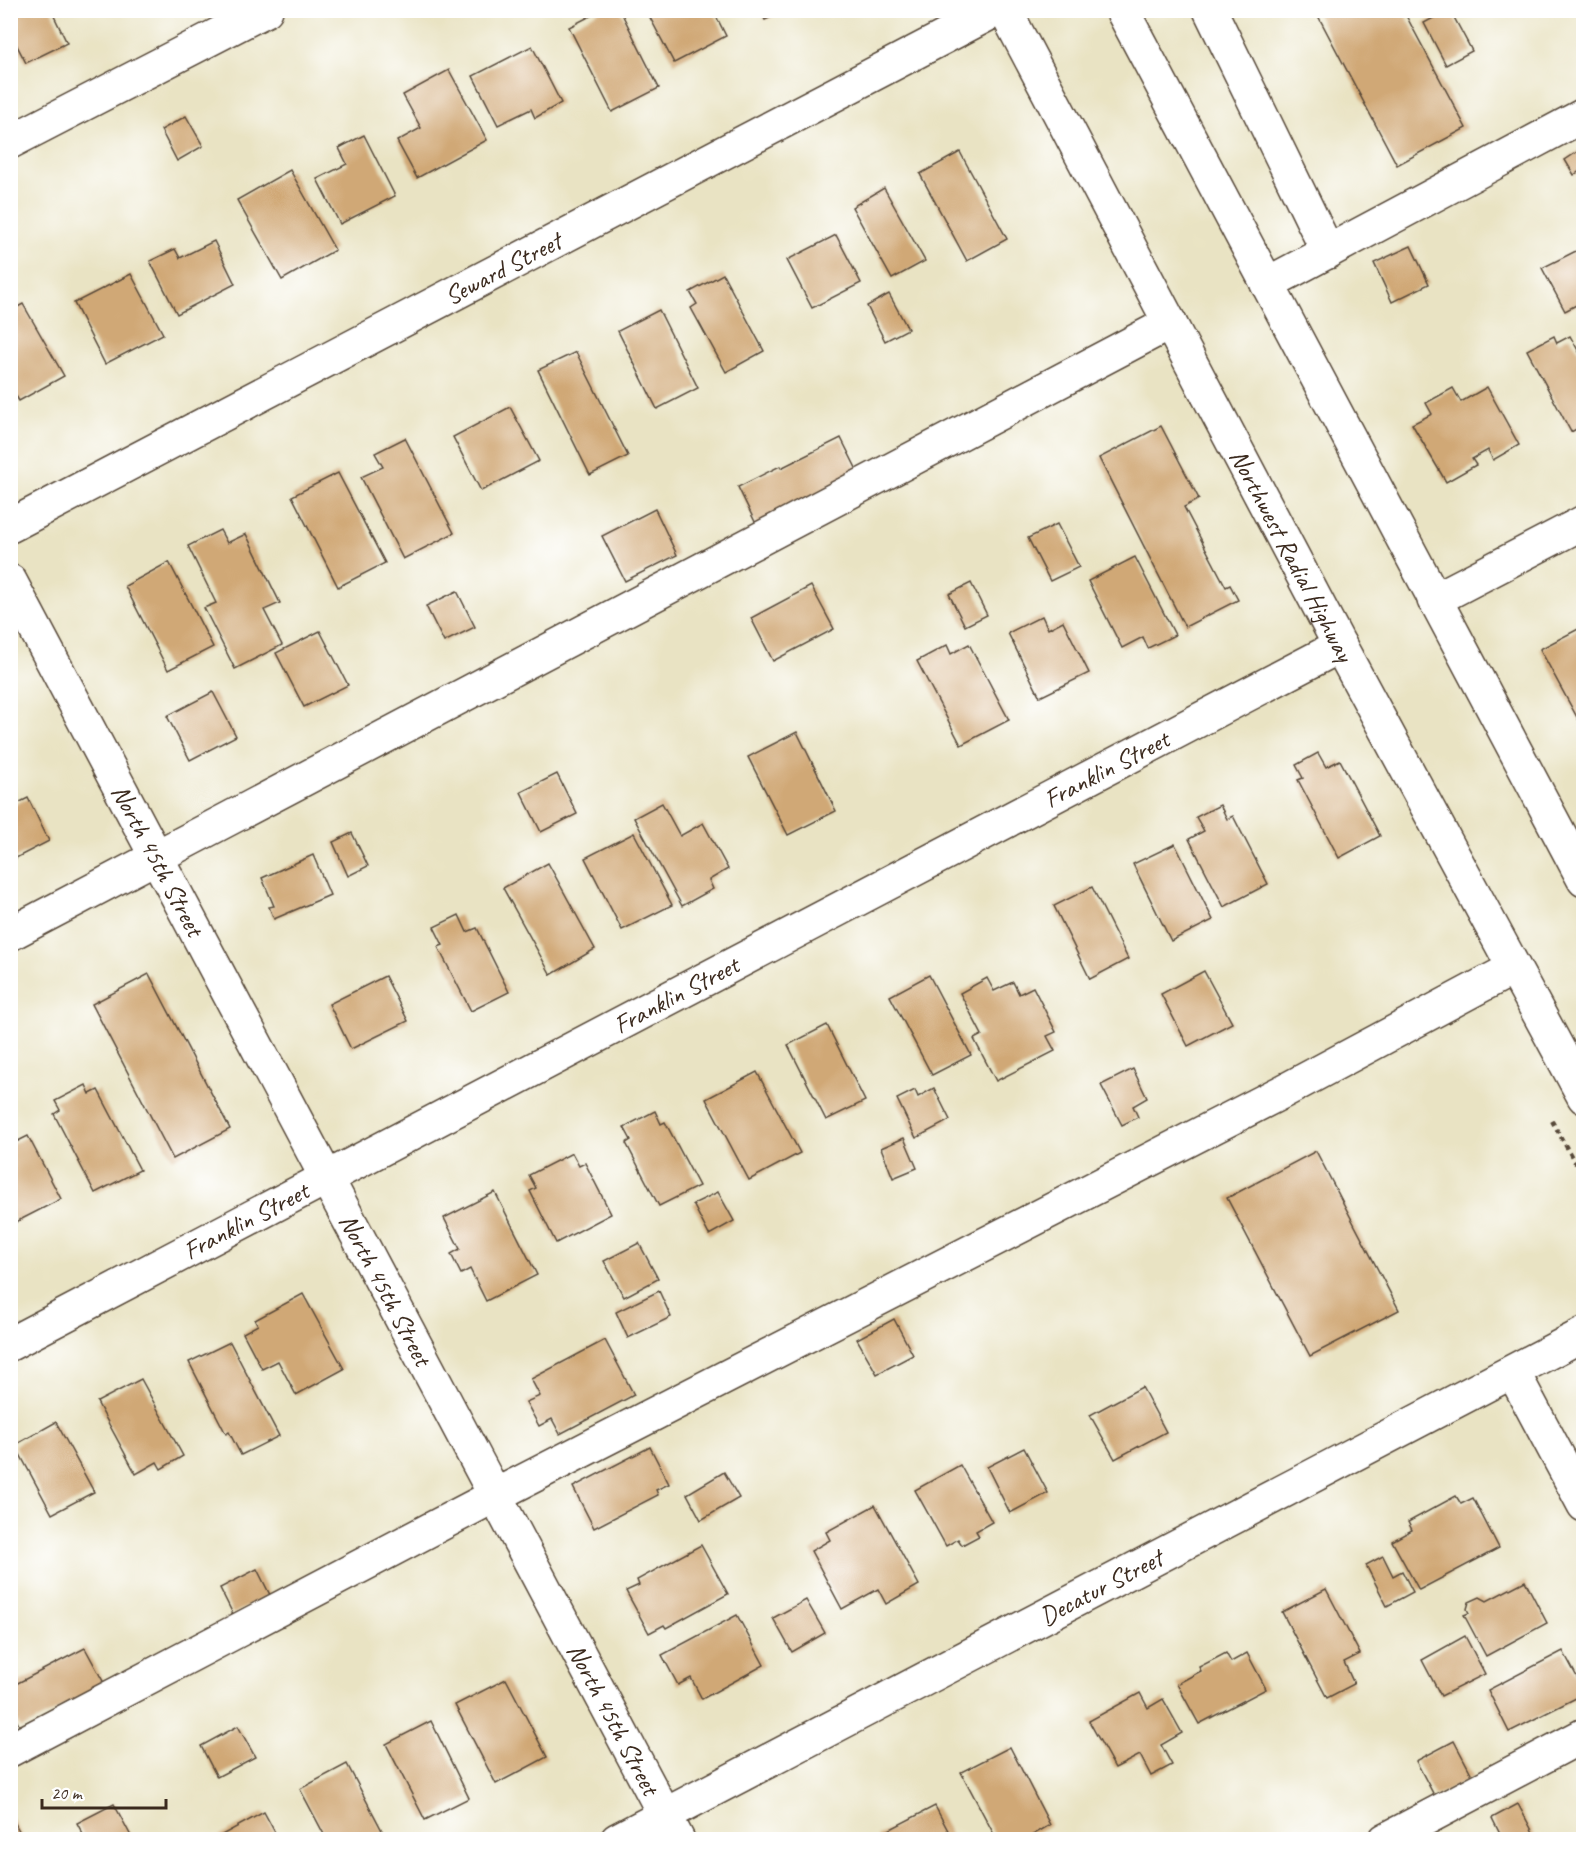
<svg xmlns="http://www.w3.org/2000/svg" width="1594" height="1850" viewBox="0 0 1594 1850" font-family="Caveat,sans-serif">
	<style>
		.building { fill: #d0a876 }
		.lines { fill: none; stroke-linecap: round; stroke-linejoin: round }
		.minor-casing { stroke: #554637; stroke-width: 36 }
		.major-casing { stroke: #554637; stroke-width: 36 }
		.path { stroke: #554637; stroke-width: 4; stroke-dasharray: 4.5 4.5; stroke-linecap: butt }
		.minor { stroke: #fff; stroke-width: 33 }
		.major { stroke: #fff; stroke-width: 33 }
		.labels { text-anchor: middle; stroke-width: 5; stroke-linejoin: round; paint-order: stroke }
		.street-label { font-size: 26px; fill: #3b2a1e; stroke: #fff }
	</style>
	<rect width="100%" height="100%" fill="#fff"/>
	<filter id="ink" filterUnits="userSpaceOnUse"><feTurbulence type="fractalNoise" baseFrequency=".0167" numOctaves="2"/><feDisplacementMap in="SourceGraphic" scale="12" xChannelSelector="R" yChannelSelector="G"/><feConvolveMatrix kernelMatrix="1 2 1 2 8 2 1 2 1" color-interpolation-filters="sRGB"/></filter>
	<filter id="wash" filterUnits="userSpaceOnUse"><feTurbulence type="fractalNoise" baseFrequency=".008" numOctaves="4" result="noise"/><feDisplacementMap in="SourceGraphic" scale="24" xChannelSelector="R" yChannelSelector="G"/><feGaussianBlur stdDeviation="1.35" result="paint"/><feColorMatrix in="noise" values="0 0 0 0 0 0 0 0 0 0 0 0 0 0 0 0 0 1.4 0 .05"/><feComposite in="paint" operator="in"/></filter>
	<g filter="url(#wash)">
		<rect width="100%" height="100%" fill="#e9e3c3"/>
		<g id="blocks">
			<g class="building">
				<polygon points="10,10 51,10 67,43 26,63 10,32"/>
				<polygon points="602,10 620,10 659,88 612,112 569,27"/>
				<polygon points="646,10 713,10 726,36 674,63"/>
				<polygon points="760,10 799,10 787,17 784,11 765,20"/>
				<polygon points="1315,10 1403,10 1466,128 1397,165"/>
				<polygon points="1448,10 1450,10 1472,51 1446,65 1424,23"/>
				<polygon points="532,46 561,103 535,118 531,109 498,125 473,76"/>
				<polygon points="449,70 487,140 417,178 397,141 421,128 403,95"/>
				<polygon points="186,116 203,146 177,161 161,130"/>
				<polygon points="364,135 395,196 340,224 317,179 347,164 339,148"/>
				<polygon points="1580,150 1584,156 1584,168 1574,175 1565,160"/>
				<polygon points="960,152 1007,239 967,261 920,174"/>
				<polygon points="290,170 335,250 282,280 237,200"/>
				<polygon points="884,188 925,261 892,279 852,207"/>
				<polygon points="836,235 861,283 812,308 787,260"/>
				<polygon points="214,241 235,284 177,314 150,261 175,249 180,258"/>
				<polygon points="1411,246 1429,284 1392,302 1374,263"/>
				<polygon points="1584,247 1584,301 1565,311 1542,268"/>
				<polygon points="131,274 163,334 105,364 74,303"/>
				<polygon points="723,274 764,351 726,372 691,308 697,304 690,292"/>
				<polygon points="889,294 908,329 885,341 867,306"/>
				<polygon points="23,304 64,376 19,401 10,386 10,311"/>
				<polygon points="659,310 698,388 657,409 618,331"/>
				<polygon points="1554,336 1557,343 1570,336 1584,361 1584,425 1571,432 1527,350"/>
				<polygon points="576,352 628,456 590,475 538,370"/>
				<polygon points="1487,387 1519,445 1493,460 1488,450 1472,459 1476,465 1446,482 1412,424 1432,414 1426,403 1453,388 1461,402"/>
				<polygon points="510,407 539,461 481,491 453,437"/>
				<polygon points="1161,426 1199,499 1184,507 1226,587 1230,585 1238,600 1185,627 1099,458"/>
				<polygon points="405,438 454,533 403,559 361,477 383,467 375,453"/>
				<polygon points="841,438 862,480 760,532 738,487 780,466 781,468"/>
				<polygon points="338,473 385,563 338,587 292,496"/>
				<polygon points="655,509 677,555 625,581 602,536"/>
				<polygon points="1057,524 1079,567 1050,581 1028,538"/>
				<polygon points="220,530 227,543 246,534 280,603 264,610 282,645 235,669 204,608 216,603 188,546"/>
				<polygon points="1135,557 1175,635 1148,648 1143,637 1122,648 1088,581"/>
				<polygon points="169,562 213,647 168,670 125,586"/>
				<polygon points="971,583 987,615 965,626 949,594"/>
				<polygon points="811,586 834,629 773,661 751,618"/>
				<polygon points="457,591 475,627 444,642 426,606"/>
				<polygon points="1042,616 1048,629 1063,621 1089,673 1040,697 1008,633"/>
				<polygon points="1584,626 1584,716 1578,719 1540,649"/>
				<polygon points="320,631 348,685 304,707 276,653"/>
				<polygon points="969,644 1009,720 961,745 917,661 947,645 951,654"/>
				<polygon points="213,692 236,736 190,760 167,716"/>
				<polygon points="797,732 836,811 788,835 748,757"/>
				<polygon points="1318,753 1326,767 1340,760 1380,836 1339,858 1298,780 1303,778 1296,765"/>
				<polygon points="557,774 577,814 541,832 521,792"/>
				<polygon points="28,798 49,841 10,861 10,807"/>
				<polygon points="662,803 680,836 703,823 728,869 709,880 713,889 682,906 634,818"/>
				<polygon points="1220,805 1227,819 1233,816 1268,884 1224,907 1189,839 1204,831 1196,817"/>
				<polygon points="352,833 368,866 348,876 333,842"/>
				<polygon points="634,833 672,905 622,930 585,858"/>
				<polygon points="1175,844 1213,920 1171,941 1133,864"/>
				<polygon points="313,855 330,895 274,919 269,907 274,906 262,878"/>
				<polygon points="548,863 595,949 551,975 503,888"/>
				<polygon points="1092,887 1128,959 1090,979 1054,906"/>
				<polygon points="459,915 467,932 477,928 509,992 471,1011 438,947 443,945 434,927"/>
				<polygon points="1204,971 1232,1023 1188,1046 1161,994"/>
				<polygon points="149,974 230,1129 173,1159 92,1004"/>
				<polygon points="929,975 971,1055 932,1075 890,996"/>
				<polygon points="385,976 408,1021 351,1049 329,1004"/>
				<polygon points="987,978 994,991 1013,982 1019,994 1033,987 1056,1032 1047,1036 1055,1051 996,1081 974,1039 982,1035 960,993"/>
				<polygon points="827,1025 865,1101 826,1120 788,1045"/>
				<polygon points="1133,1069 1147,1098 1133,1106 1138,1117 1122,1125 1101,1085"/>
				<polygon points="757,1072 800,1153 749,1180 706,1099"/>
				<polygon points="86,1085 90,1094 98,1090 140,1170 95,1193 54,1114 60,1110 55,1101"/>
				<polygon points="934,1088 950,1120 916,1138 897,1099 915,1090 918,1097"/>
				<polygon points="655,1111 661,1124 665,1122 699,1186 659,1206 626,1143 631,1140 624,1127"/>
				<polygon points="28,1136 61,1199 16,1222 10,1211 10,1145"/>
				<polygon points="904,1138 917,1168 893,1178 881,1148"/>
				<polygon points="1316,1151 1399,1310 1310,1356 1227,1198"/>
				<polygon points="572,1153 579,1166 585,1163 611,1214 556,1243 530,1191 536,1188 529,1175"/>
				<polygon points="495,1192 537,1275 486,1301 470,1269 461,1274 451,1254 460,1249 444,1218"/>
				<polygon points="718,1192 734,1221 709,1235 693,1204"/>
				<polygon points="639,1243 658,1279 624,1297 604,1261"/>
				<polygon points="659,1291 671,1317 628,1338 616,1312"/>
				<polygon points="303,1294 344,1369 296,1395 278,1361 262,1369 243,1333 258,1325 255,1320"/>
				<polygon points="894,1319 913,1355 877,1374 857,1339"/>
				<polygon points="605,1340 634,1395 560,1434 552,1419 539,1426 526,1402 540,1396 531,1379"/>
				<polygon points="230,1342 279,1436 241,1455 229,1432 226,1434 189,1362"/>
				<polygon points="141,1379 183,1456 161,1469 157,1462 136,1474 97,1402"/>
				<polygon points="1142,1387 1166,1432 1115,1459 1090,1415"/>
				<polygon points="56,1422 94,1492 52,1514 15,1445"/>
				<polygon points="650,1447 669,1484 656,1490 658,1495 594,1528 573,1487"/>
				<polygon points="1024,1448 1048,1493 1010,1513 987,1467"/>
				<polygon points="960,1465 992,1522 976,1531 979,1536 962,1545 958,1539 946,1546 915,1490"/>
				<polygon points="724,1472 739,1498 701,1520 687,1494"/>
				<polygon points="1456,1496 1461,1504 1473,1498 1499,1548 1419,1590 1392,1541 1412,1530 1408,1522"/>
				<polygon points="875,1505 919,1585 886,1604 878,1589 842,1609 811,1551 830,1540 826,1532"/>
				<polygon points="701,1545 728,1594 666,1628 664,1625 649,1633 626,1591 639,1585 637,1580"/>
				<polygon points="1383,1556 1393,1576 1402,1571 1413,1592 1387,1606 1366,1565"/>
				<polygon points="257,1569 270,1595 233,1614 220,1588"/>
				<polygon points="1525,1581 1547,1623 1486,1656 1464,1615 1469,1613 1467,1609 1469,1602 1480,1597 1487,1601"/>
				<polygon points="1326,1589 1360,1654 1344,1662 1354,1684 1327,1698 1282,1612"/>
				<polygon points="806,1600 825,1633 792,1652 773,1618"/>
				<polygon points="737,1615 764,1665 702,1699 691,1678 678,1685 662,1655"/>
				<polygon points="1465,1636 1485,1674 1441,1696 1422,1660"/>
				<polygon points="85,1648 105,1685 21,1729 10,1708 10,1687"/>
				<polygon points="1563,1651 1584,1690 1584,1694 1509,1732 1488,1690"/>
				<polygon points="1226,1653 1231,1662 1247,1653 1266,1689 1199,1724 1177,1684 1201,1671 1199,1667"/>
				<polygon points="506,1679 547,1757 496,1784 455,1705"/>
				<polygon points="1140,1693 1148,1708 1163,1699 1182,1733 1161,1745 1172,1765 1151,1776 1140,1755 1115,1768 1089,1721"/>
				<polygon points="431,1721 469,1798 425,1820 386,1744"/>
				<polygon points="238,1726 255,1757 217,1777 201,1746"/>
				<polygon points="1454,1741 1473,1777 1435,1797 1416,1761"/>
				<polygon points="1010,1747 1050,1825 1029,1837 1030,1840 997,1840 961,1772"/>
				<polygon points="347,1764 387,1840 327,1840 300,1789"/>
				<polygon points="114,1804 133,1840 86,1840 77,1823"/>
				<polygon points="1518,1804 1537,1840 1503,1840 1492,1818"/>
				<polygon points="935,1806 953,1840 879,1840 877,1836"/>
				<polygon points="264,1812 279,1840 219,1840 218,1837"/>
				<polygon points="10,1814 24,1840 10,1840"/>
			</g>
		</g>
	</g>
	<g filter="url(#ink)">
		<use href="#blocks" fill-opacity="0" stroke="#554637" stroke-width="1.5"/>
		<g class="lines">
			<g class="minor-casing">
				<g id="minor">
					<polyline points="1210,10 1328,252"/>
					<polyline points="10,142 266,10"/>
					<polyline points="1267,284 1584,115"/>
					<path id="s1" d="M 10,526 L 996,10"/>
					<path id="s2" d="M 10,581 L 678,1840"/>
					<polyline points="1434,600 1584,522"/>
					<polyline points="10,934 1170,323"/>
					<path id="s3" d="M 10,1344 L 1340,646"/>
					<polyline points="1513,1372 1584,1505"/>
					<polyline points="10,1750 496,1495 1284,1091 1514,968"/>
					<path id="s4" d="M 617,1840 L 1584,1334"/>
					<polyline points="1385,1840 1584,1735"/>
				</g>
			</g>
			<g class="major-casing">
				<g id="major">
					<path id="s5" d="M 1005,10 L 1340,646 L 1584,1097"/>
					<polyline points="1122,10 1584,880"/>
				</g>
			</g>
			<polyline class="path" points="1552,1121 1584,1179"/>
			<use href="#minor" class="minor"/>
			<use href="#major" class="major"/>
		</g>
	</g>
	<g class="labels">
		<g class="street-label">
			<text dy="9" stroke="none"><textPath href="#s1" startOffset="556">Seward Street</textPath></text>
			<text dy="9" stroke="none"><textPath href="#s5" startOffset="616">Northwest Radial Highway</textPath></text>
			<text dy="9" stroke="none"><textPath href="#s3" startOffset="1238">Franklin Street</textPath></text>
			<text dy="9" stroke="none"><textPath href="#s2" startOffset="316">North 45th Street</textPath></text>
			<text dy="9" stroke="none"><textPath href="#s3" startOffset="752">Franklin Street</textPath></text>
			<text dy="9" stroke="none"><textPath href="#s3" startOffset="266">Franklin Street</textPath></text>
			<text dy="9" stroke="none"><textPath href="#s2" startOffset="802">North 45th Street</textPath></text>
			<text dy="9" stroke="none"><textPath href="#s4" startOffset="546">Decatur Street</textPath></text>
			<text dy="9" stroke="none"><textPath href="#s2" startOffset="1288">North 45th Street</textPath></text>
		</g>
	</g>
	<rect width="1594" height="1850" fill="none" stroke="#fff" stroke-width="36"/>
	<path d="M42 1799v9h124v-9" fill="none" stroke="#3b2a1e" stroke-width="3"/>
	<text x="51" y="1799" font-size="18" fill="#3b2a1e" stroke="#ffffff" stroke-width="4.5" paint-order="stroke">20 m</text>
</svg>
